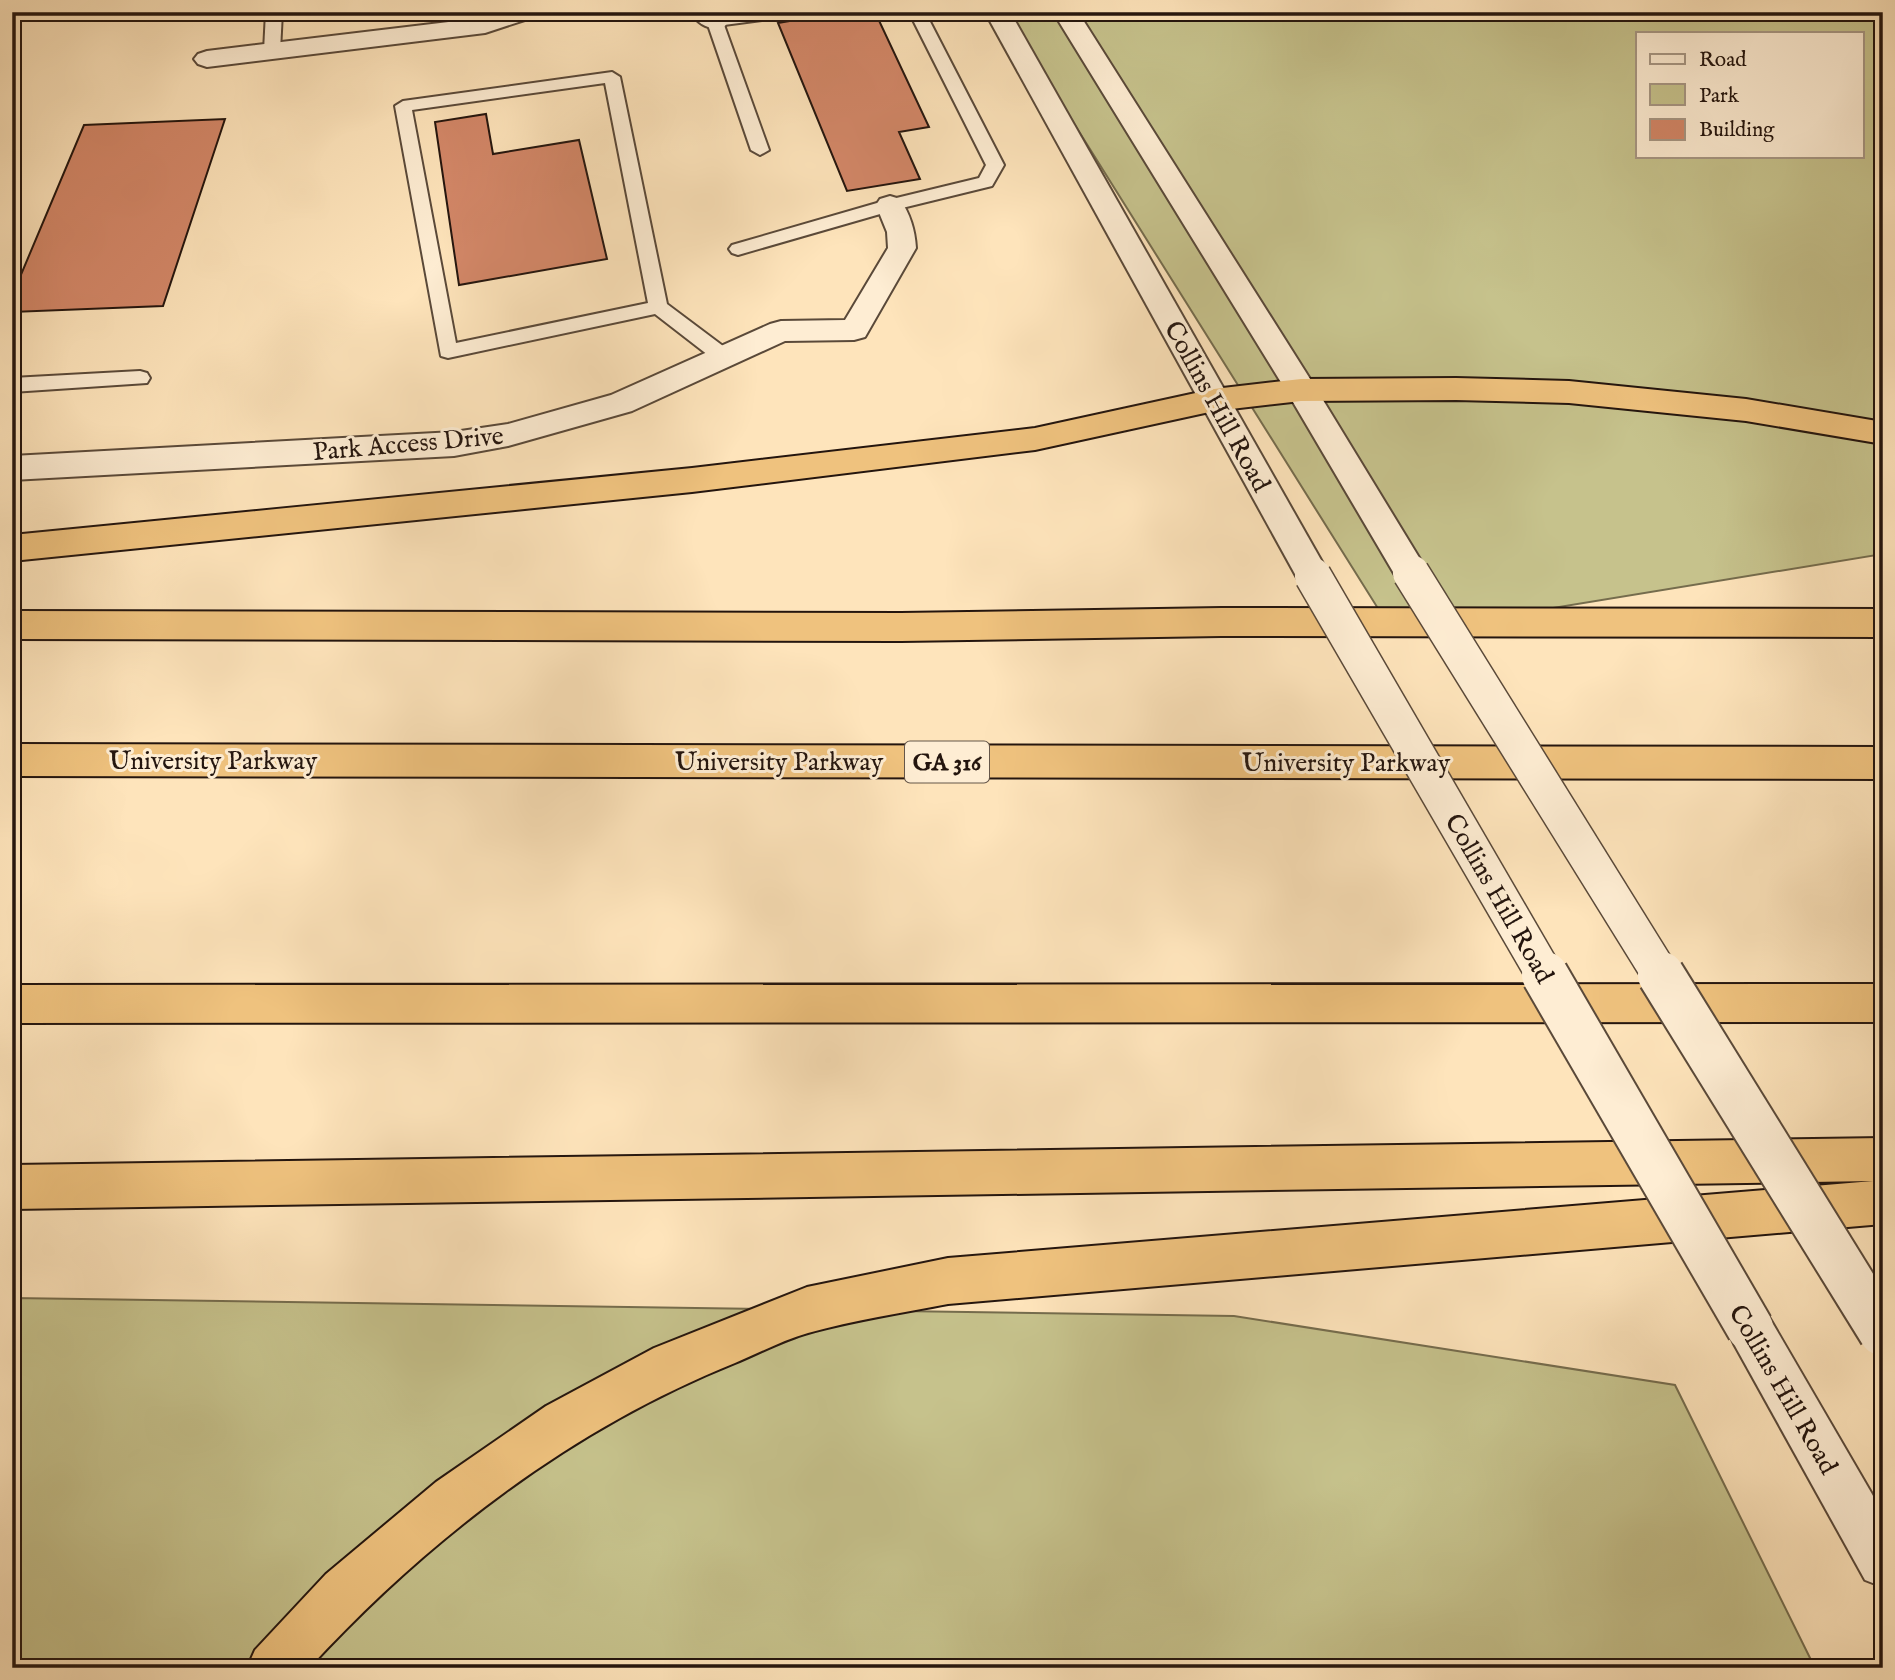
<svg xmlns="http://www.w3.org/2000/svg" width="1895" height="1680" viewBox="0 0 1895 1680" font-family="'IM FELL English',serif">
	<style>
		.green { fill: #c6c28c; stroke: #756c4d; stroke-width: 2; fill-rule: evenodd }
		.building { fill: #d38768; stroke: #24150e; stroke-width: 2 }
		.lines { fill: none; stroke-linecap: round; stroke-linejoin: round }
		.service-casing { stroke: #5a4939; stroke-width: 4 }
		.minor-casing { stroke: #5a4939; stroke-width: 4 }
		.tertiary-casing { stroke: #5a4939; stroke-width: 4 }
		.motorway-casing { stroke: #24150e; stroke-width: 4 }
		.service { fill: #feedd3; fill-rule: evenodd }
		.minor { fill: #feedd3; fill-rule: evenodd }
		.tertiary { fill: #feedd3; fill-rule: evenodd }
		.motorway { fill: #efc27e; fill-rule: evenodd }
		.tertiary-bridge-far1-casing { stroke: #5a4939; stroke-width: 39; stroke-linecap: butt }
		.tertiary-bridge-casing { stroke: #5a4939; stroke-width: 50; stroke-linecap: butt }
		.tertiary-bridge-far1 { stroke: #feedd3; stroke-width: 36 }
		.tertiary-bridge { stroke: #feedd3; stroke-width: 46 }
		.labels { text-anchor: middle; stroke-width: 6; stroke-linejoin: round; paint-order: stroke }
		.shield { fill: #feedd3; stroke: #655649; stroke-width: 2 }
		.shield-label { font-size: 24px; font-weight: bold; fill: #24150e }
		.street-label { font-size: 26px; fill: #24150e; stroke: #feedd3 }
	</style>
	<rect width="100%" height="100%" fill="#fee4bb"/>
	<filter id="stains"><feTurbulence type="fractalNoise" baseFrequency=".00286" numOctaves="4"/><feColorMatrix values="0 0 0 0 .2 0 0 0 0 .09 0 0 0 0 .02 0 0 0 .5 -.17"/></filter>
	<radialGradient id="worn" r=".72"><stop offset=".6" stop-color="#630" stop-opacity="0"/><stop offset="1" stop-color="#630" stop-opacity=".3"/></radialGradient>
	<g class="green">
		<path d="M 1004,12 L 1883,12 L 1883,554 L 1394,634 ZM 1638,33 L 1862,33 L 1862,156 L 1638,156 Z"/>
		<polygon points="12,1298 1234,1316 1675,1385 1815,1668 12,1668"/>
	</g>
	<g class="building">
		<polygon points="842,12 875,12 929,127 899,132 920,179 847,191 778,23"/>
		<polygon points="486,114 493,154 579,140 607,259 459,285 435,122"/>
		<polygon points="225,119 163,306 12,312 12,296 84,125"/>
	</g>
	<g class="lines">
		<g class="service-casing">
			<g id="service">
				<polygon points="266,12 282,12 280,51 272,56 264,51"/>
				<polygon points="749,12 792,12 784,17 724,25 769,150 760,155 751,150 707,22 715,17"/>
				<polygon points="909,12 925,12 1004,165 992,186 894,210 738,255 732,253 729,249 732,245 884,201 979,178 986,165"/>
				<path d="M 612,72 L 620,77 L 667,304 L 731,352 L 734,357 L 731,362 L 717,362 L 655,314 L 448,358 L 441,356 L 395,106 L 403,101 ZM 605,83 L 648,303 L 456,343 L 412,110 Z"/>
				<polygon points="140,371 147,373 150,378 147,383 12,392 12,378"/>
			</g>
		</g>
		<g class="minor-casing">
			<g id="minor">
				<polygon points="499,12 537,12 534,17 485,33 207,67 198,64 194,59 198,54 207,51 482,18"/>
				<path d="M 690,12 L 718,12 L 728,22 L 724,27 C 709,31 698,24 690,12 Z"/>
				<path d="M 890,196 L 900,199 C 910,214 915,230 916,248 L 865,337 L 854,340 L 785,341 L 632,411 L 508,446 L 454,456 L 12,480 L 12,456 L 454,432 L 508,424 L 611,395 L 770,324 L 781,321 L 845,320 L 888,248 L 887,232 L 876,205 L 880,199 Z"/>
			</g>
		</g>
		<g class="tertiary-casing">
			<g id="tertiary">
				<polygon points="985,12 1010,12 1325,567 1330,576 1325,585 1313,589 1301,585"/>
				<polygon points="1053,12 1078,12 1312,382 1423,564 1428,573 1423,582 1411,586 1399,582 1290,397"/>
				<polygon points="1750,1305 1766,1312 1883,1513 1883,1587 1865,1580 1734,1344 1727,1328 1734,1312"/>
			</g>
		</g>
		<g class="motorway-casing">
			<g id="motorway">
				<polygon points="1456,378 1569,381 1746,399 1883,422 1883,444 1746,421 1569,403 1456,400 1301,401 1214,411 1035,450 692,492 12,561 12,535 692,468 1035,428 1214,389 1301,379"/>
				<polygon points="1221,608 1883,609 1883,637 1221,636 901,641 12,639 12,611 901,613"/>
				<polygon points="12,744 1883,747 1883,779 12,776"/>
				<polygon points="1883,984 1883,1022 12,1023 12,985"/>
				<path d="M 1883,1138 L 1883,1224 L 948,1304 C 902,1313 854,1320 808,1333 C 783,1340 759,1353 735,1363 C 571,1429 428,1539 309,1668 L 247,1668 L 255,1650 L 326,1574 L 436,1482 L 546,1406 L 654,1348 L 807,1287 L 948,1258 L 1873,1181 L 12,1209 L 12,1165 Z"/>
			</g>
		</g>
		<use href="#service" class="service"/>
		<use href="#minor" class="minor"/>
		<use href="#tertiary" class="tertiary"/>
		<use href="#motorway" class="motorway"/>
		<g class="tertiary-bridge-far1-casing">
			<g id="tertiary-bridge-far1">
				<polyline points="1411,573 1662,977"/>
				<polyline points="1313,576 1546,977"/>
			</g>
		</g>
		<g class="tertiary-bridge-casing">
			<g id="tertiary-bridge">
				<polyline points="1545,975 1750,1328"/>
				<polyline points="1661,975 1882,1332"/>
			</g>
		</g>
		<use href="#tertiary-bridge-far1" class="tertiary-bridge-far1"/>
		<use href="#tertiary-bridge" class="tertiary-bridge"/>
	</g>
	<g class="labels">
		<rect class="shield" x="905" y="741.5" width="84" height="41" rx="5"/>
		<g class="shield-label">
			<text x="947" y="770">GA 316</text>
		</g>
		<g class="street-label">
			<text transform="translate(1218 406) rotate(61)" y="9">Collins Hill Road</text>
			<text transform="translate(408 443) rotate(-5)" y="9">Park Access Drive</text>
			<text x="213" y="769">University Parkway</text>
			<text x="779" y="770">University Parkway</text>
			<text x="1346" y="771">University Parkway</text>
			<text transform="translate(1500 898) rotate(60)" y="9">Collins Hill Road</text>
			<text transform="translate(1784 1389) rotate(60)" y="9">Collins Hill Road</text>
		</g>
	</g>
	<rect width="1895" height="1680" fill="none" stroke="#fee4bb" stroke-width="42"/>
	<rect x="14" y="14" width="1867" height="1652" fill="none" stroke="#24150e" stroke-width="3.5"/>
	<rect x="21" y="21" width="1853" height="1638" fill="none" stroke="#24150e" stroke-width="2"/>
	<rect x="1636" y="32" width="228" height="126" fill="#feedd3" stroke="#a79784" stroke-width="2"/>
	<rect x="1650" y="54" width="35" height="10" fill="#feedd3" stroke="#a79784" stroke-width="2"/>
	<text x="1699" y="66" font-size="21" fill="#24150e">Road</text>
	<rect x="1650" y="84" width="35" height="21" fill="#c6c28c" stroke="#a79784" stroke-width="2"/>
	<text x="1699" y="102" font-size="21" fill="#24150e">Park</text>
	<rect x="1650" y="119" width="35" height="21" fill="#d38768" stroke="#a79784" stroke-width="2"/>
	<text x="1699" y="136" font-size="21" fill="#24150e">Building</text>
	<rect width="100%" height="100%" filter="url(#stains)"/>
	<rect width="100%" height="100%" fill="url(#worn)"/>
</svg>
